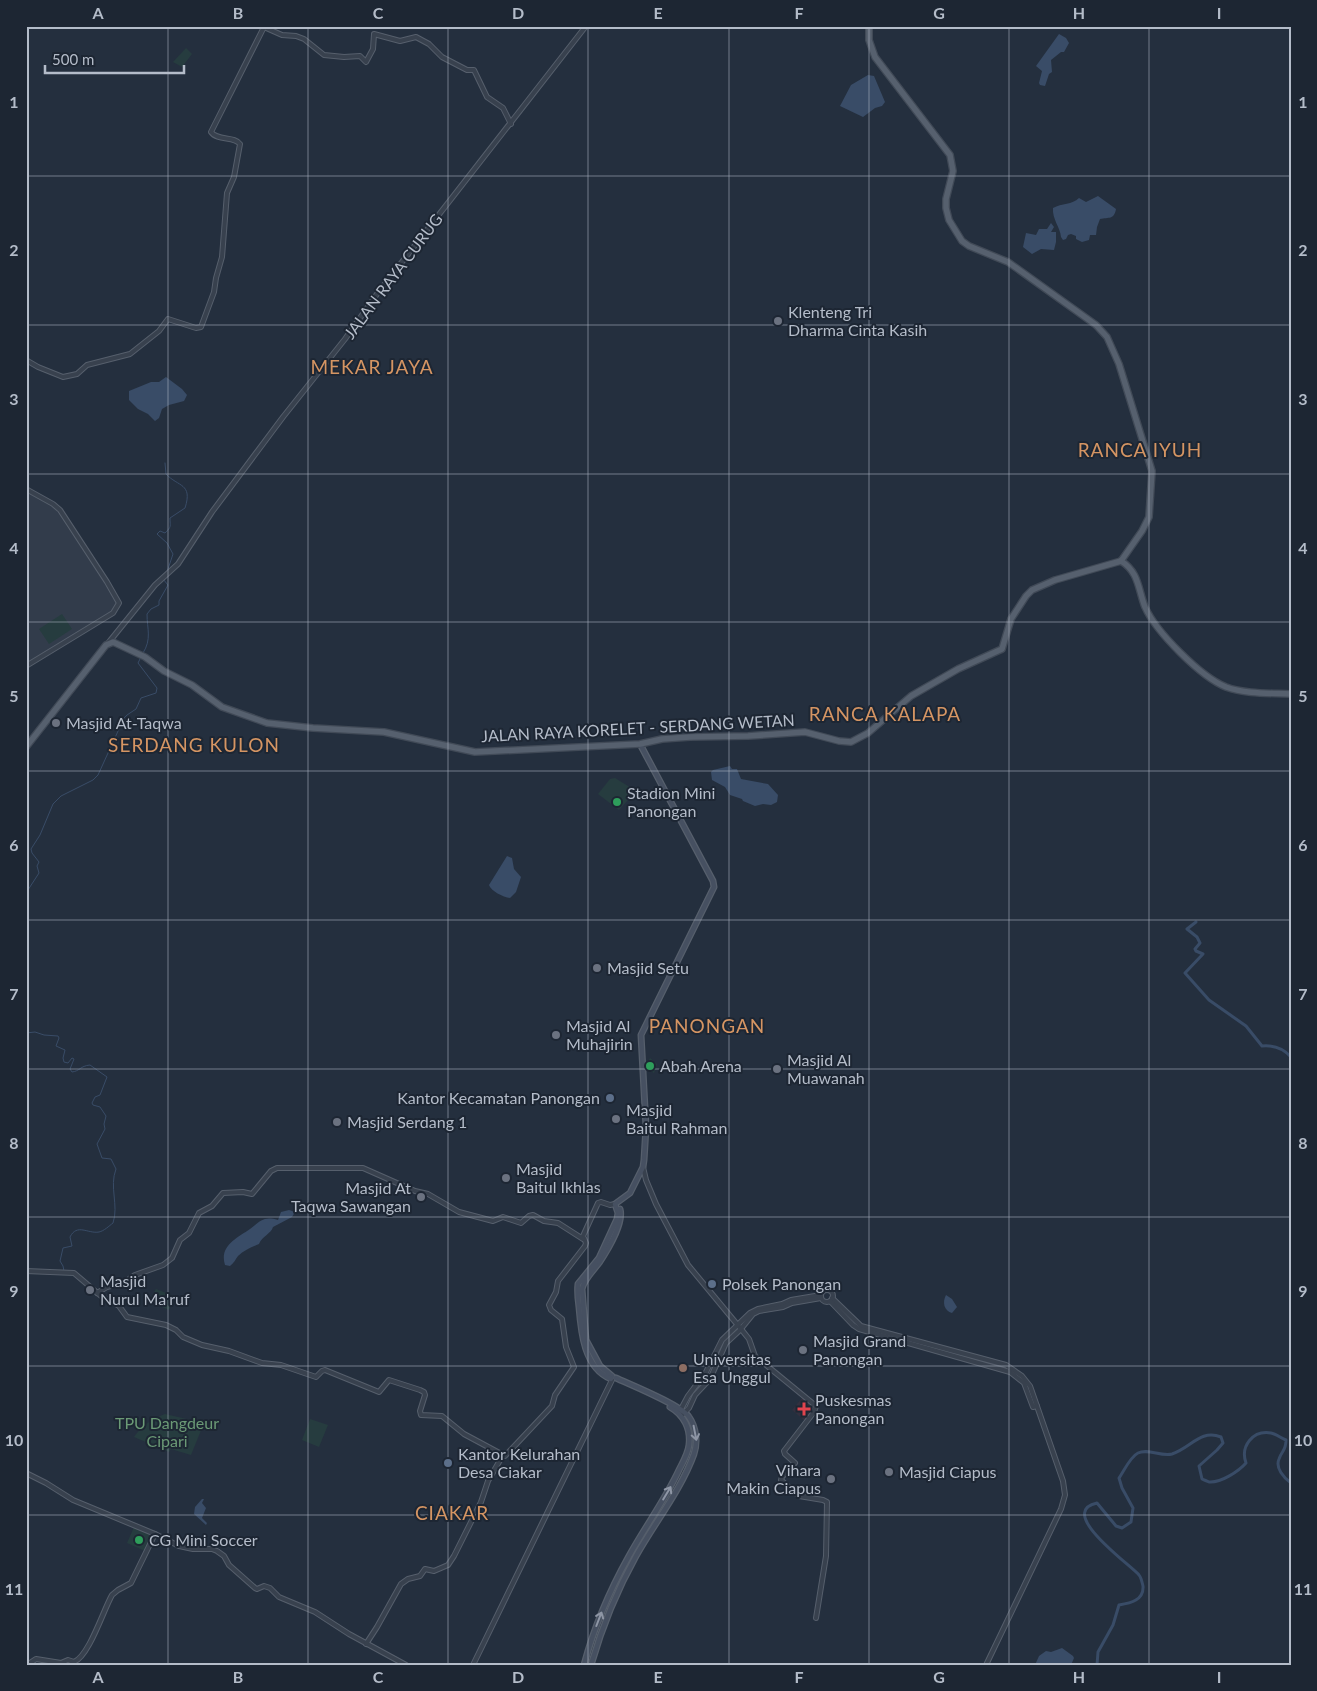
<svg xmlns="http://www.w3.org/2000/svg" width="1317" height="1691" viewBox="0 0 1317 1691" font-family="Lato,sans-serif">
	<style>
		.medical { fill: #32303f }
		.airport { fill: #323c4b }
		.green { fill: #263c3f }
		.water { fill: #394c67 }
		.lines { fill: none; stroke-linecap: round; stroke-linejoin: round }
		.stream { stroke: #394c67; stroke-width: 1 }
		.river { stroke: #394c67; stroke-width: 3 }
		.tertiary-casing { stroke: #565f6c; stroke-width: 6 }
		.secondary-casing { stroke: #565f6c; stroke-width: 7 }
		.primary-casing { stroke: #414a57; stroke-width: 8 }
		.tertiary { stroke: #38414e; stroke-width: 4 }
		.secondary { stroke: #465061; stroke-width: 4.5 }
		.primary { stroke: #56606e; stroke-width: 5.5 }
		.oneway { stroke: #8e96a5 }
		.grid { fill: none; stroke: #b4bcc9; stroke-width: 1; stroke-opacity: 0.55 }
		.worship-dot { fill: #6b7280; stroke: #1d2633; stroke-width: 2 }
		.leisure-dot { fill: #2e9e5b; stroke: #1d2633; stroke-width: 2 }
		.service-dot { fill: #5c6f8a; stroke: #1d2633; stroke-width: 2 }
		.education-dot { fill: #8d6e63; stroke: #1d2633; stroke-width: 2 }
		.health-dot { fill: #e0444e; stroke: #1d2633; stroke-width: 2 }
		.labels { text-anchor: middle; stroke-width: 4; stroke-linejoin: round; paint-order: stroke }
		.street-label { font-size: 16px; fill: #b4bcc9; stroke: #1d2633 }
		.poi-label { font-size: 16px; fill: #b4bcc9; stroke: #1d2633; text-anchor: start }
		.park-label { font-size: 16px; fill: #6b9a76; stroke: #1d2633 }
		.quarter-label { font-size: 19px; letter-spacing: 1px; fill: #d59563; stroke: #1d2633 }
		.neatline { fill: none; stroke: #b4bcc9; stroke-width: 2 }
		.grid-label { font-size: 16px; text-anchor: middle; font-weight: bold; fill: #b4bcc9 }
	</style>
	<rect width="100%" height="100%" fill="#242f3e"/>
	<polygon class="medical" points="803,1397 815,1406 805,1421 792,1410"/>
	<polygon class="airport" points="26,491 55,508 116,601 116,606 112,611 26,665"/>
	<g class="green">
		<polygon points="186,48 192,54 182,67 173,62"/>
		<polygon points="62,614 72,629 49,644 39,629"/>
		<polygon points="615,778 636,791 619,810 598,794 610,779"/>
		<polygon points="650,1058 657,1064 654,1073 643,1067 643,1062 647,1064"/>
		<polygon points="156,1289 174,1296 169,1310 157,1305 157,1304 149,1300"/>
		<path d="M 165,1414 L 204,1423 L 191,1455 L 171,1449 L 169,1452 L 134,1437 C 142,1426 151,1419 165,1414 Z"/>
		<polygon points="310,1419 328,1425 319,1447 302,1440"/>
		<polygon points="134,1527 151,1534 152,1537 145,1551 127,1543"/>
	</g>
	<g class="water">
		<polygon points="1059,34 1066,38 1069,43 1064,52 1061,52 1051,60 1052,72 1049,74 1045,86 1040,85 1039,83 1042,71 1036,66"/>
		<polygon points="868,75 874,76 885,102 882,106 875,108 863,117 840,106 851,85"/>
		<path d="M 1098,196 L 1116,209 C 1114,220 1109,217 1100,219 L 1097,227 L 1096,235 L 1090,235 L 1089,240 L 1082,242 L 1076,239 L 1076,236 L 1071,234 L 1068,235 L 1066,239 L 1063,240 L 1061,237 C 1060,227 1052,219 1053,208 C 1062,203 1072,205 1079,198 L 1086,202 Z"/>
		<polygon points="1051,223 1054,227 1051,232 1056,232 1056,242 1054,250 1041,249 1032,254 1023,247 1026,233 1036,235 1039,229 1047,229"/>
		<polygon points="166,377 182,389 187,395 184,401 169,405 162,409 159,418 155,421 148,414 138,409 129,400 129,391 151,382 159,382"/>
		<polygon points="730,766 732,769 737,769 741,779 768,784 778,795 777,802 771,805 763,804 755,806 743,801 742,799 730,795 725,787 712,780 711,772 713,770"/>
		<path d="M 507,856 L 512,858 L 514,869 L 521,877 L 516,892 L 510,898 C 503,897 491,891 489,885 Z"/>
		<path d="M 289,1210 L 295,1212 L 292,1217 L 273,1227 C 271,1234 262,1236 259,1244 C 252,1247 244,1250 238,1256 C 235,1260 234,1263 230,1266 L 225,1265 C 219,1246 237,1238 250,1229 C 261,1221 263,1216 278,1220 L 281,1212 Z"/>
		<path d="M 946,1295 L 952,1299 L 957,1307 L 952,1313 C 944,1311 942,1302 946,1295 Z"/>
		<polygon points="202,1499 204,1499 202,1503 206,1508 202,1518 207,1523 206,1525 194,1514 195,1507"/>
		<polygon points="1062,1648 1073,1656 1074,1658 1071,1665 1035,1665 1039,1656 1046,1651 1051,1652"/>
	</g>
	<g class="lines">
		<g class="stream">
			<path d="M 165,463 L 166,474 C 178,487 193,483 185,508 L 170,518 C 170,527 172,526 165,533 L 160,531 L 157,534 L 167,543 L 173,554 L 167,572"/>
			<path d="M 143,653 C 152,639 147,629 147,614 L 151,609 L 159,605 L 159,601 L 168,585 L 163,579"/>
			<polyline points="26,893 39,873 37,866 39,862 32,853 31,849 40,835 53,804 61,796 93,780 98,775 124,718 127,715 136,709 141,698 156,693 157,688 138,663 141,657"/>
			<path d="M 26,1033 L 35,1032 L 44,1035 L 58,1036 L 59,1038 L 56,1046 L 65,1050 L 63,1058 L 64,1062 L 68,1063 L 72,1058 L 74,1059 L 70,1069 L 72,1072 C 80,1071 80,1066 90,1065 L 107,1077 L 100,1095 L 95,1097 L 92,1103 L 93,1105 L 100,1107 L 106,1116 L 104,1124 L 105,1129 L 97,1144 L 102,1158 L 111,1159 L 116,1169 C 109,1187 119,1205 113,1223 C 109,1226 104,1231 99,1232 C 88,1234 77,1223 70,1237 L 72,1246 L 63,1248 L 60,1261 L 63,1266 L 64,1271"/>
		</g>
		<g class="river">
			<path d="M 1196,922 L 1187,929 L 1197,937 L 1200,943 L 1195,949 L 1196,951 L 1203,954 L 1185,973 L 1209,1000 L 1246,1026 L 1262,1046 C 1273,1045 1283,1048 1291,1057"/>
			<path d="M 1097,1665 L 1098,1652 L 1113,1625 L 1119,1605 C 1131,1603 1144,1600 1143,1586 C 1142,1582 1141,1577 1139,1575 C 1132,1566 1055,1512 1097,1503 L 1116,1526 L 1122,1528 L 1131,1522 L 1133,1508 L 1122,1488 L 1119,1478 C 1124,1471 1130,1457 1138,1453 C 1148,1448 1161,1457 1172,1454 C 1191,1448 1200,1429 1221,1437 L 1223,1443 L 1217,1450 L 1199,1466 L 1202,1479 C 1204,1480 1207,1481 1209,1482 C 1221,1483 1239,1471 1246,1463 C 1240,1446 1253,1430 1271,1433 C 1276,1434 1281,1438 1286,1440 C 1286,1451 1282,1450 1279,1459 C 1275,1468 1284,1478 1291,1483"/>
		</g>
		<g class="tertiary-casing">
			<g id="tertiary">
				<path d="M 26,360 L 38,367 L 63,377 L 77,374 L 87,365 L 130,354 L 159,331 L 168,319 L 196,328 L 201,327 L 214,292 L 216,278 L 222,257 L 227,193 L 234,177 L 240,144 C 235,136 217,141 211,132 L 264,27 L 282,35 L 296,36 L 304,39 L 324,55 L 344,57 L 360,56 L 366,62 L 373,49 L 374,34 L 400,41 L 416,37 L 429,44 L 442,57 L 467,70 L 474,70 L 487,97 L 503,108 L 511,124"/>
				<polyline points="26,489 53,504 60,510 107,582 119,603 113,613 26,666"/>
				<polyline points="109,642 155,585 178,564 212,512 283,417 345,339 377,294 586,26"/>
				<polyline points="643,1167 646,1180 656,1204 688,1265 741,1329 749,1339 755,1356 816,1406 814,1412 784,1451 785,1454 795,1463 782,1477 781,1480 799,1496 823,1500 827,1502 826,1556 816,1618"/>
				<polyline points="26,1271 74,1273 101,1296 119,1306 127,1317 166,1325 176,1330 183,1337 202,1345 229,1351 262,1363 281,1365 316,1377 322,1371 325,1370 379,1392 389,1380 420,1390 424,1392 425,1395 420,1411 421,1415 442,1416 464,1434 505,1456 552,1406 555,1395 574,1367 566,1347 562,1319 551,1310 549,1305 556,1292 558,1281 585,1246 586,1243 583,1236 598,1203 601,1202 610,1205 615,1204"/>
				<circle cx="827" cy="1296" r="6"/>
				<polyline points="97,1293 107,1287 125,1282 135,1275 163,1265 172,1258 180,1240 189,1233 199,1213 212,1206 223,1193 243,1192 252,1194 271,1171 277,1168 363,1168 415,1191 428,1194 459,1212 493,1221 503,1217 521,1223 529,1216 533,1215 544,1221 558,1223 583,1239"/>
				<polyline points="832,1298 861,1326 1006,1365 1022,1376 1030,1386 1063,1481 1065,1495 1061,1509 986,1665"/>
				<polyline points="830,1301 853,1325 859,1329 1010,1372 1024,1383 1033,1407 1037,1406"/>
				<polyline points="680,1411 688,1396 706,1372 722,1340 750,1313 758,1309 782,1304 791,1300 821,1295"/>
				<polyline points="683,1414 689,1408 695,1395 710,1379 726,1343 740,1330 753,1314 759,1311 783,1307 792,1303 821,1298"/>
				<polyline points="26,1473 46,1483 73,1500 155,1534 179,1546 193,1549 212,1549 217,1551 224,1556 229,1565 255,1588 257,1589 264,1586 270,1588 279,1597 315,1612 349,1634 406,1665"/>
				<polyline points="366,1644 377,1627 401,1584 408,1579 420,1576 425,1569 434,1571 448,1565 454,1556 481,1502 488,1481 503,1455"/>
				<path d="M 27,1665 L 36,1659 L 61,1663 L 68,1660 L 74,1662 C 89,1656 103,1611 112,1595 L 118,1590 L 131,1583 L 155,1534"/>
				<polyline points="473,1665 612,1380"/>
			</g>
		</g>
		<g class="secondary-casing">
			<g id="secondary">
				<path d="M 612,1376 L 600,1366 L 586,1340 L 582,1289 C 584,1279 593,1271 599,1263 C 607,1251 624,1223 620,1209"/>
				<path d="M 611,1379 C 584,1368 581,1332 579,1307 C 578,1300 577,1292 578,1284 L 599,1258 L 617,1219 L 618,1213 L 615,1204 L 630,1193 L 643,1167 L 644,1160 L 646,1127 L 641,1035 L 714,887 L 713,881 L 640,744"/>
				<path d="M 584,1665 C 594,1627 610,1590 629,1556 C 645,1527 665,1500 679,1470 C 683,1462 688,1454 689,1445 C 691,1429 684,1415 670,1407"/>
				<path d="M 591,1665 C 602,1627 617,1590 636,1556 C 655,1522 681,1490 694,1454 C 698,1442 696,1427 689,1417 C 681,1405 631,1385 616,1378"/>
			</g>
		</g>
		<g class="primary-casing">
			<g id="primary">
				<polyline points="869,26 869,40 875,57 950,155 953,171 946,199 946,208 949,220 962,241 969,246 1008,262 1096,325 1107,337 1119,364 1152,471 1149,517 1142,531 1121,561"/>
				<path d="M 1121,561 C 1139,572 1138,589 1145,607 C 1156,632 1201,677 1226,687 C 1245,694 1270,693 1291,694"/>
				<polyline points="26,747 106,645 113,642 145,657 164,671 192,685 222,707 267,723 313,728 384,732 475,752 640,744 662,739 690,737 748,736 805,732 839,741 851,742 868,733 911,696 958,669 1002,649 1011,619 1026,596 1032,590 1055,580 1121,561"/>
			</g>
		</g>
		<use href="#tertiary" class="tertiary"/>
		<use href="#secondary" class="secondary"/>
		<use href="#primary" class="primary"/>
	</g>
	<defs><path id="oneway-shaft" d="M-6 0H5M1.5-3L5.5 0L1.5 3" fill="none" stroke-width="1.6" stroke-linecap="round" stroke-linejoin="round" transform="scale(1.25)"/></defs>
	<g class="oneway">
		<use href="#oneway-shaft" transform="translate(695 1433) rotate(79)"/>
		<use href="#oneway-shaft" transform="translate(667 1493) rotate(-59)"/>
		<use href="#oneway-shaft" transform="translate(599 1619) rotate(-69)"/>
	</g>
	<path class="grid" d="M 168,26 L 168,1665M 308,26 L 308,1665M 448,26 L 448,1665M 588,26 L 588,1665M 729,26 L 729,1665M 869,26 L 869,1665M 1009,26 L 1009,1665M 1149,26 L 1149,1665M 26,176 L 1291,176M 26,325 L 1291,325M 26,474 L 1291,474M 26,622 L 1291,622M 26,771 L 1291,771M 26,920 L 1291,920M 26,1069 L 1291,1069M 26,1217 L 1291,1217M 26,1366 L 1291,1366M 26,1515 L 1291,1515"/>
	<g class="worship-dot">
		<circle cx="778" cy="321" r="5"/>
		<circle cx="56" cy="723" r="5"/>
		<circle cx="597" cy="968" r="5"/>
		<circle cx="556" cy="1035" r="5"/>
		<circle cx="777" cy="1069" r="5"/>
		<circle cx="616" cy="1119" r="5"/>
		<circle cx="337" cy="1122" r="5"/>
		<circle cx="506" cy="1178" r="5"/>
		<circle cx="421" cy="1197" r="5"/>
		<circle cx="90" cy="1290" r="5"/>
		<circle cx="803" cy="1350" r="5"/>
		<circle cx="889" cy="1472" r="5"/>
		<circle cx="831" cy="1479" r="5"/>
	</g>
	<g class="leisure-dot">
		<circle cx="617" cy="802" r="5"/>
		<circle cx="650" cy="1066" r="5"/>
		<circle cx="139" cy="1540" r="5"/>
	</g>
	<g class="service-dot">
		<circle cx="610" cy="1098" r="5"/>
		<circle cx="712" cy="1284" r="5"/>
		<circle cx="448" cy="1463" r="5"/>
	</g>
	<circle class="education-dot" cx="683" cy="1368" r="5"/>
	<path class="health-dot" d="M801.5 1401.5h5v5h5v5h-5v5h-5v-5h-5v-5h5z"/>
	<g class="labels">
		<g class="street-label">
			<text transform="translate(393 276) rotate(-53)" y="6">JALAN RAYA CURUG</text>
			<text transform="translate(638 728) rotate(-3)" y="6">JALAN RAYA KORELET - SERDANG WETAN</text>
		</g>
		<g class="poi-label">
			<text x="788" y="318">Klenteng Tri<tspan x="788" dy="18">Dharma Cinta Kasih</tspan></text>
			<text x="66" y="729">Masjid At-Taqwa</text>
			<text x="627" y="799">Stadion Mini<tspan x="627" dy="18">Panongan</tspan></text>
			<text x="607" y="974">Masjid Setu</text>
			<text x="566" y="1032">Masjid Al<tspan x="566" dy="18">Muhajirin</tspan></text>
			<text x="787" y="1066">Masjid Al<tspan x="787" dy="18">Muawanah</tspan></text>
			<text x="660" y="1072">Abah Arena</text>
			<text x="600" y="1104" text-anchor="end">Kantor Kecamatan Panongan</text>
			<text x="626" y="1116">Masjid<tspan x="626" dy="18">Baitul Rahman</tspan></text>
			<text x="347" y="1128">Masjid Serdang 1</text>
			<text x="516" y="1175">Masjid<tspan x="516" dy="18">Baitul Ikhlas</tspan></text>
			<text x="411" y="1194" text-anchor="end">Masjid At<tspan x="411" dy="18">Taqwa Sawangan</tspan></text>
			<text x="100" y="1287">Masjid<tspan x="100" dy="18">Nurul Ma'ruf</tspan></text>
			<text x="722" y="1290">Polsek Panongan</text>
			<text x="813" y="1347">Masjid Grand<tspan x="813" dy="18">Panongan</tspan></text>
			<text x="693" y="1365">Universitas<tspan x="693" dy="18">Esa Unggul</tspan></text>
			<text x="815" y="1406">Puskesmas<tspan x="815" dy="18">Panongan</tspan></text>
			<text x="458" y="1460">Kantor Kelurahan<tspan x="458" dy="18">Desa Ciakar</tspan></text>
			<text x="821" y="1476" text-anchor="end">Vihara<tspan x="821" dy="18">Makin Ciapus</tspan></text>
			<text x="899" y="1478">Masjid Ciapus</text>
			<text x="149" y="1546">CG Mini Soccer</text>
		</g>
		<g class="park-label">
			<text x="167" y="1429">TPU Dangdeur<tspan x="167" dy="18">Cipari</tspan></text>
		</g>
		<g class="quarter-label">
			<text x="372" y="374">MEKAR JAYA</text>
			<text x="1140" y="457">RANCA IYUH</text>
			<text x="885" y="721">RANCA KALAPA</text>
			<text x="194" y="752">SERDANG KULON</text>
			<text x="707" y="1033">PANONGAN</text>
			<text x="452" y="1520">CIAKAR</text>
		</g>
	</g>
	<rect width="1317" height="1691" fill="none" stroke="#1d2633" stroke-width="55"/>
	<path d="M45 65v8h139v-8" fill="none" stroke="#b4bcc9" stroke-width="2.5"/>
	<text x="52" y="65" font-size="15" fill="#b4bcc9" stroke="#1d2633" stroke-width="4" paint-order="stroke">500 m</text>
	<rect x="28" y="28" width="1262" height="1636" class="neatline"/>
	<g class="grid-label">
		<text x="98" y="19">A</text>
		<text x="238" y="19">B</text>
		<text x="378" y="19">C</text>
		<text x="518" y="19">D</text>
		<text x="658" y="19">E</text>
		<text x="799" y="19">F</text>
		<text x="939" y="19">G</text>
		<text x="1079" y="19">H</text>
		<text x="1219" y="19">I</text>
		<text x="14" y="108">1</text>
		<text x="1303" y="108">1</text>
		<text x="14" y="256">2</text>
		<text x="1303" y="256">2</text>
		<text x="14" y="405">3</text>
		<text x="1303" y="405">3</text>
		<text x="14" y="554">4</text>
		<text x="1303" y="554">4</text>
		<text x="14" y="702">5</text>
		<text x="1303" y="702">5</text>
		<text x="14" y="851">6</text>
		<text x="1303" y="851">6</text>
		<text x="14" y="1000">7</text>
		<text x="1303" y="1000">7</text>
		<text x="14" y="1149">8</text>
		<text x="1303" y="1149">8</text>
		<text x="14" y="1297">9</text>
		<text x="1303" y="1297">9</text>
		<text x="14" y="1446">10</text>
		<text x="1303" y="1446">10</text>
		<text x="14" y="1595">11</text>
		<text x="1303" y="1595">11</text>
		<text x="98" y="1683">A</text>
		<text x="238" y="1683">B</text>
		<text x="378" y="1683">C</text>
		<text x="518" y="1683">D</text>
		<text x="658" y="1683">E</text>
		<text x="799" y="1683">F</text>
		<text x="939" y="1683">G</text>
		<text x="1079" y="1683">H</text>
		<text x="1219" y="1683">I</text>
	</g>
</svg>
